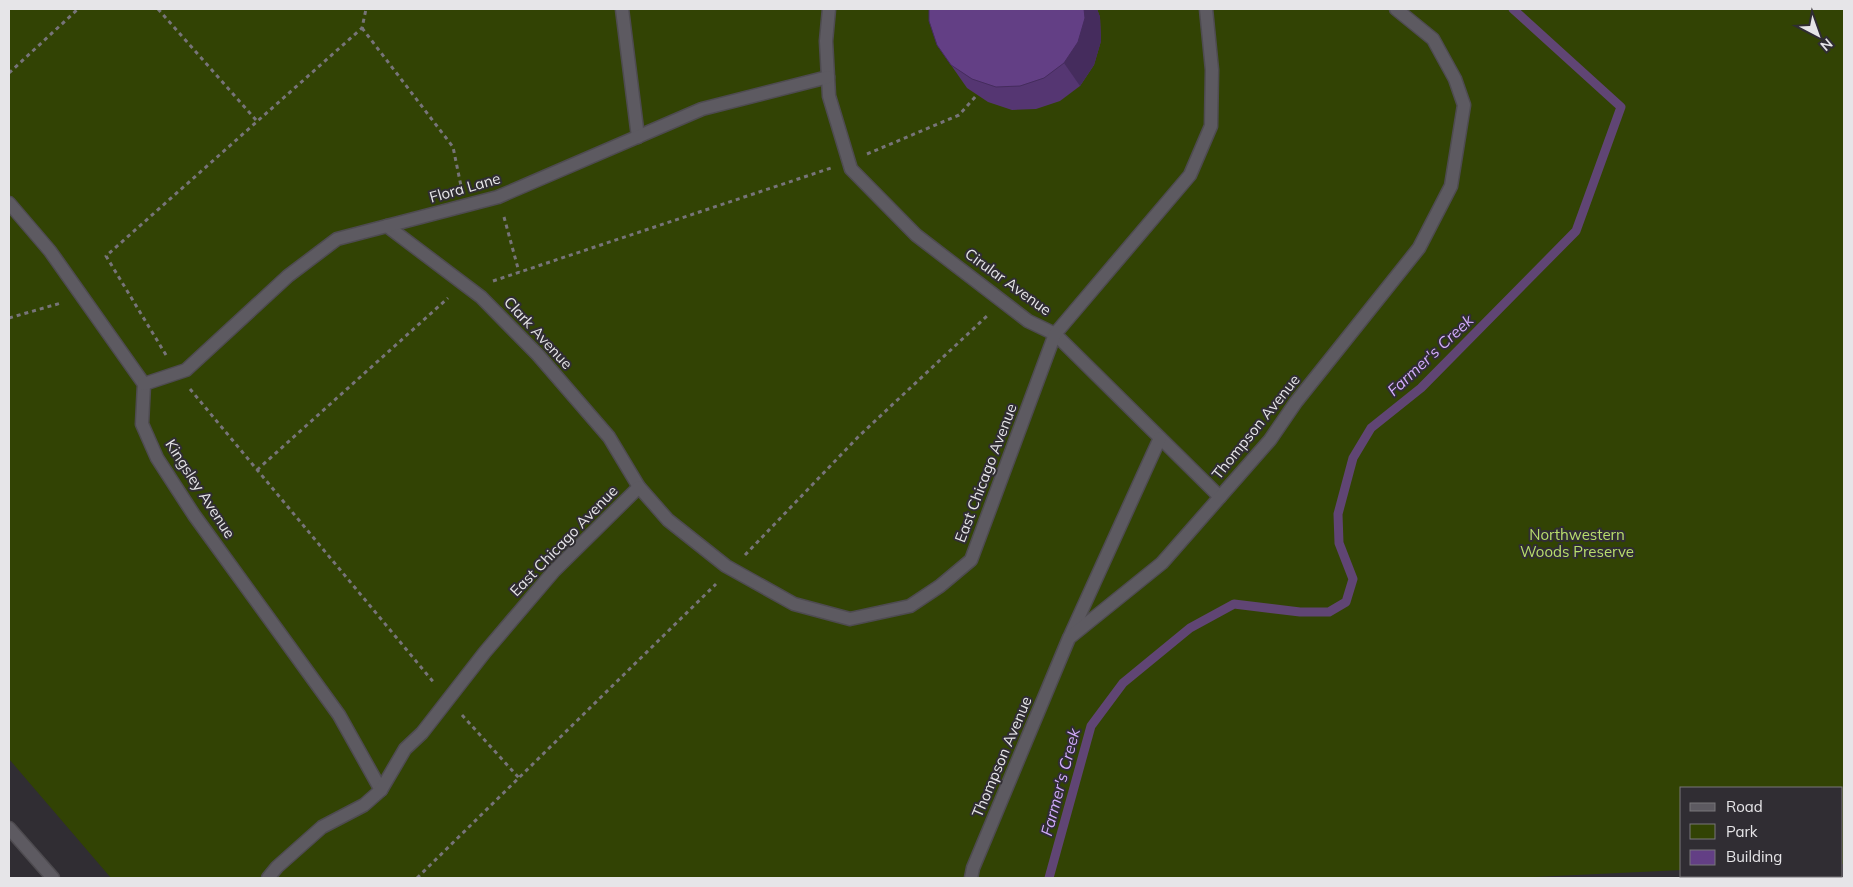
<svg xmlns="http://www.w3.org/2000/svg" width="1853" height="887" viewBox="0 0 1853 887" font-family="Mulish,sans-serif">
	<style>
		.green { fill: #324304 }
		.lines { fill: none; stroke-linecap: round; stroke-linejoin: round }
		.stream { stroke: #604574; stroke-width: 9 }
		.minor-casing { stroke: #4e4b50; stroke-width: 15 }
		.path { stroke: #777479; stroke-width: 3; stroke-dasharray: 4 4; stroke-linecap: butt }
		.minor { stroke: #5d5a61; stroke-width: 12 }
		.wall { fill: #553672 }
		.shaded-wall { fill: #452c5d }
		.building { fill: #633f85; stroke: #452c5d }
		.labels { text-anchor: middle; stroke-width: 4; stroke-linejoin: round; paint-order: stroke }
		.street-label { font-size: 15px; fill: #e6e5e8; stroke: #302d33 }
		.park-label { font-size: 15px; fill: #b8dd6c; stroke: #302d33 }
		.water-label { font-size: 16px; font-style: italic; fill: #d2acfc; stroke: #302d33 }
	</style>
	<rect width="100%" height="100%" fill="#302d33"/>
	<polygon class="green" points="9,9 1844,9 1844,864 1842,864 1842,788 1682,788 1682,870 1513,878 111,878 9,759"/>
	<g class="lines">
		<polyline class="stream" points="1049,878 1091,726 1123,683 1190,628 1234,604 1300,612 1329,612 1346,602 1353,579 1339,543 1338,514 1353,458 1371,428 1421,388 1576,231 1621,107 1513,9"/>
		<g class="minor-casing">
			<g id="minor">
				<polyline points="622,9 638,137"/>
				<polyline points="829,9 826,41 829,96 851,169 916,235 1028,321 1055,334 1220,497"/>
				<polyline points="9,203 50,251 144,384 142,424 157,458 194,515 339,715 381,790"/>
				<polyline points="387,226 481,297 538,355 609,437 639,487"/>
				<polyline points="144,384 186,370 288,276 337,239 498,197 702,109 828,77"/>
				<polyline points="1070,636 1160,438"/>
				<polyline points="9,828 53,878"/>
				<polyline points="268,878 277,867 322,827 364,805 381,790 405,749 422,733 485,652 554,571 639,487 668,520 726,566 794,604 850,619 910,606 940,586 971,560 1055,334 1190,175 1211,126 1212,70 1206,9"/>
				<polyline points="971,878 973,868 1069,638 1162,563 1270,440 1296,402 1419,248 1451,186 1464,105 1455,79 1433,39 1396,9"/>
			</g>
		</g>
		<g class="path">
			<polyline points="158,9 257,121"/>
			<polyline points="362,28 453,147 461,186"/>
			<polyline points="9,73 78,9"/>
			<polyline points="867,154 959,115 977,95"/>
			<polyline points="504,217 519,272"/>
			<polyline points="493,281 831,168"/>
			<polyline points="9,318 61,303"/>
			<polyline points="166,355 106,256 362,28 366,9"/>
			<polyline points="190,389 435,684"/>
			<polyline points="257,470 448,298"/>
			<polyline points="745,555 859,436 988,315"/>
			<polyline points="462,715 519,778"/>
			<polyline points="417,878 716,584"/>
		</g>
		<use href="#minor" class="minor"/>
	</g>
	<polygon class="wall" points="929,9 1097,9 1100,17 1101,41 1094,65 1080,86 1060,101 1036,109 1012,110 988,102 967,88 937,45"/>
	<polygon class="shaded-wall" points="1084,9 1097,9 1100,17 1101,41 1094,65 1080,86 1064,63"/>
	<polygon class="building" points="929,9 1084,9 1085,18 1078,42 1064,63 1044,78 1020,86 996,87 972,79 951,65 937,45 929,21"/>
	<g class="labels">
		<g class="street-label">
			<text transform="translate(465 188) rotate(-16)" y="5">Flora Lane</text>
			<text transform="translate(1008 282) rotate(36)" y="5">Cirular Avenue</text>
			<text transform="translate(538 333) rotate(47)" y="5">Clark Avenue</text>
			<text transform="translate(1256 427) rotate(-51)" y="5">Thompson Avenue</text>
			<text transform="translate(986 473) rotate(-69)" y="5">East Chicago Avenue</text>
			<text transform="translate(200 489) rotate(57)" y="5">Kingsley Avenue</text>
			<text transform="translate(564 541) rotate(-46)" y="5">East Chicago Avenue</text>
			<text transform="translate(1002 757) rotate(-67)" y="5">Thompson Avenue</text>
		</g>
		<g class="park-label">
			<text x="1577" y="540">Northwestern<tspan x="1577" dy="17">Woods Preserve</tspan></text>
		</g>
		<g class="water-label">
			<text transform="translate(1430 355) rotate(-43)" y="6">Farmer's Creek</text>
			<text transform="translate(1060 782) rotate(-75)" y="6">Farmer's Creek</text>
		</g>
	</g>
	<rect width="1853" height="887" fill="none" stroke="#e6e5e8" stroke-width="20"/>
	<rect x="1680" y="787" width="162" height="90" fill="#302d33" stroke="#79777b"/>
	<rect x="1690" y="803" width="25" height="8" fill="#5d5a61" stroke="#79777b"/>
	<text x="1726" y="812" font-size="15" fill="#e6e5e8">Road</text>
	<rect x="1690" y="824" width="25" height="15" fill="#324304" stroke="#79777b"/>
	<text x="1726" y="837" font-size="15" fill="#e6e5e8">Park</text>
	<rect x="1690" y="850" width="25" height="15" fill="#633f85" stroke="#79777b"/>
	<text x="1726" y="862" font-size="15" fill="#e6e5e8">Building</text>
	<g transform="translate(1818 35) rotate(139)" stroke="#302d33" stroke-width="4" paint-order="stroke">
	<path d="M0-4L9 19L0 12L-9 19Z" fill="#e6e5e8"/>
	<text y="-8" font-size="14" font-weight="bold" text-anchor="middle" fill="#e6e5e8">N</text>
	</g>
</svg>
